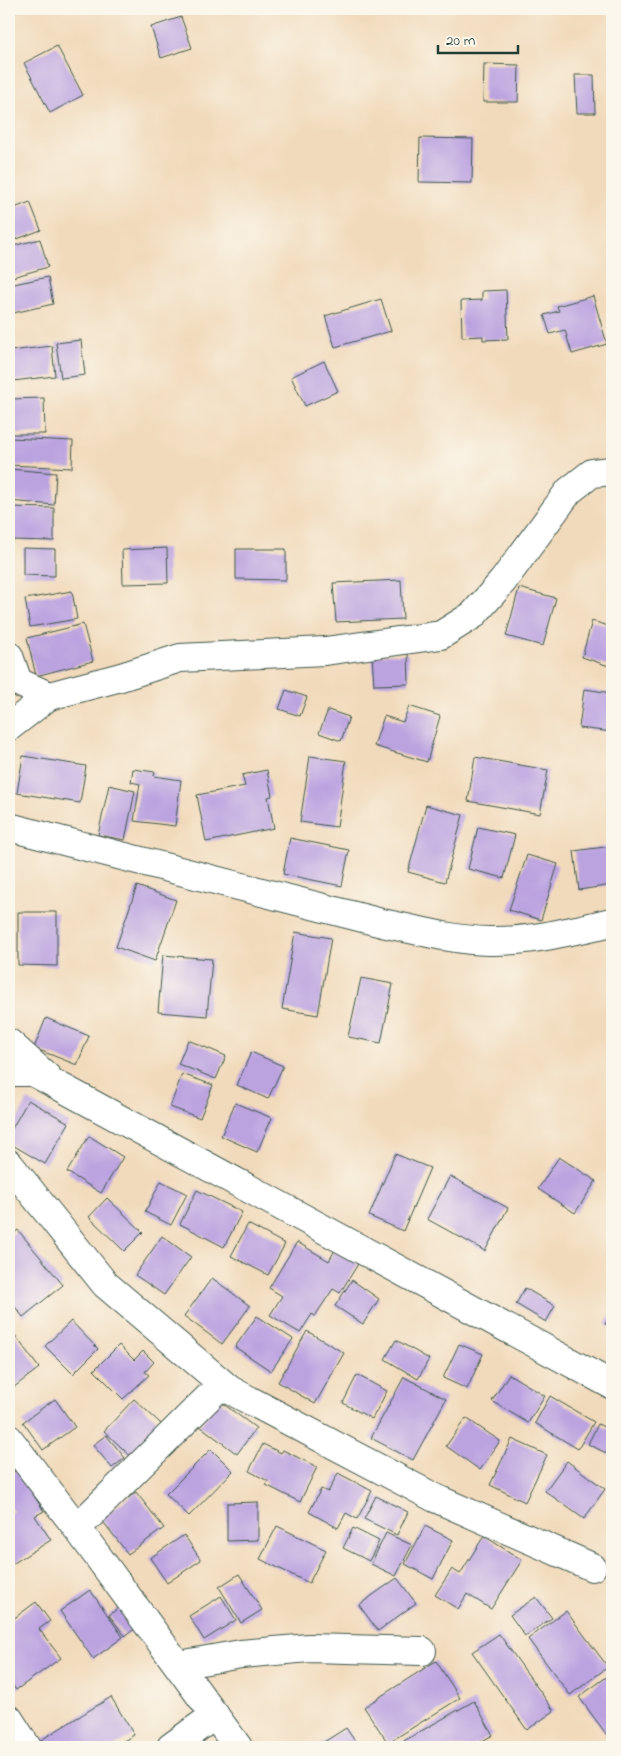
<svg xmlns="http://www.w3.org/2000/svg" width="621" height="1756" viewBox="0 0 621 1756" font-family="'Indie Flower',sans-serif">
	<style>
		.building { fill: #bba3e0 }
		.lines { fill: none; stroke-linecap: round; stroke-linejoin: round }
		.minor-casing { stroke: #3e5548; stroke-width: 30 }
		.minor { stroke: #fff; stroke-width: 28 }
	</style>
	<rect width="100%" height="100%" fill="#fbf7ec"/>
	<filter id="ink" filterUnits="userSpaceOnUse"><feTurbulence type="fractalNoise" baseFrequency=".02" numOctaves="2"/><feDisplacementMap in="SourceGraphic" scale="10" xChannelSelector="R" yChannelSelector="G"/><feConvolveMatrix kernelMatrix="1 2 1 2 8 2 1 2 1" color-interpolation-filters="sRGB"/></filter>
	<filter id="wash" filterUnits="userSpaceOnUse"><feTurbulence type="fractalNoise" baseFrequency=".0096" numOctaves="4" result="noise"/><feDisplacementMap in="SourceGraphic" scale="20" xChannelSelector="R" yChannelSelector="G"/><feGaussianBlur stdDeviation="1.12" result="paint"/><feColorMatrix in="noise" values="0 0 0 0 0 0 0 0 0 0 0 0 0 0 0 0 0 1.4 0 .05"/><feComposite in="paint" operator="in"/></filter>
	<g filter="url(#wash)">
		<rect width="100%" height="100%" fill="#f1dabb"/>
		<g id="blocks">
			<g class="building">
				<polygon points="181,17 192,48 161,58 151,27"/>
				<polygon points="57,46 83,95 50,113 24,63"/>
				<polygon points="484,64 519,65 518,102 483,102"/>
				<polygon points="575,75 594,75 595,113 577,113"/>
				<polygon points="420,138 473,139 472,183 419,182"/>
				<polygon points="30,202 41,230 9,242 9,210"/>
				<polygon points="40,239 48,267 9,278 9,247"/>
				<polygon points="48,277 53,304 9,314 9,285"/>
				<polygon points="506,290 508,339 483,340 483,336 462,337 461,301 482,300 482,291"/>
				<polygon points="593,296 607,344 572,354 565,330 550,334 544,315 559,311 557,306"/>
				<polygon points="381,299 391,331 335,347 325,316"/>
				<polygon points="81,340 85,375 61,378 56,343"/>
				<polygon points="52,346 55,376 13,381 10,351"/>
				<polygon points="324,361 338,391 305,406 291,377"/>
				<polygon points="44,398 45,434 9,434 9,399"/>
				<polygon points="9,438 73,441 72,468 9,465"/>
				<polygon points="9,469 56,473 54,505 9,501"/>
				<polygon points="11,507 54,508 54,541 10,540"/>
				<polygon points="23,548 55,549 55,576 23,575"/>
				<polygon points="167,548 168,583 123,584 122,550"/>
				<polygon points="236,549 286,549 286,580 236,579"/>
				<polygon points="401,580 403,619 336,622 333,583"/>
				<polygon points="519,588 556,598 543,646 506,636"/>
				<polygon points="72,591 77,619 30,627 25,599"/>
				<polygon points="592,621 612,627 612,667 582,657"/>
				<polygon points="83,624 93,661 36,676 27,638"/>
				<polygon points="408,654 409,684 374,685 372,655"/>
				<polygon points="584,689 612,693 612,732 579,728"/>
				<polygon points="286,690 307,697 300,716 279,709"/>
				<polygon points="409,706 440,716 427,762 374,746 384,716 403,722"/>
				<polygon points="328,710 349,717 341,741 319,733"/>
				<polygon points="23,756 86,766 80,803 17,793"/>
				<polygon points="310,756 346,761 337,827 300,822"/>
				<polygon points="475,757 548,770 540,814 468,801"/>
				<polygon points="133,769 155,772 154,776 181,780 175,826 134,821 140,784 131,782"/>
				<polygon points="267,770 272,796 268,797 274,828 206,842 197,795 245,786 242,775"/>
				<polygon points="109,785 135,791 125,840 98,835"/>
				<polygon points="426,805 463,815 445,882 408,872"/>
				<polygon points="478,827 515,835 504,878 468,869"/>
				<polygon points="290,838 349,850 342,886 283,874"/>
				<polygon points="612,846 612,885 579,890 574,851"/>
				<polygon points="527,855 558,864 541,920 509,910"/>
				<polygon points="137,886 176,900 155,961 116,947"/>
				<polygon points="18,912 57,912 57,966 18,965"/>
				<polygon points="295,932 331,938 318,1015 282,1009"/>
				<polygon points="163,955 212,959 207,1016 158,1012"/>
				<polygon points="361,978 393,984 381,1043 348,1037"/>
				<polygon points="46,1018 89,1036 77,1065 34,1048"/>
				<polygon points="188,1040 226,1056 216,1079 178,1064"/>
				<polygon points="251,1052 283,1066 268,1099 237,1085"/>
				<polygon points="182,1074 213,1085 200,1118 170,1107"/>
				<polygon points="28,1100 69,1123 45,1164 9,1143 9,1134"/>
				<polygon points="235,1103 272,1118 257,1152 221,1136"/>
				<polygon points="89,1136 123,1157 101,1193 67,1172"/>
				<polygon points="395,1154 430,1168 403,1231 369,1216"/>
				<polygon points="559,1157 596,1181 575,1213 538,1189"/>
				<polygon points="450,1176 508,1208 485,1251 427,1219"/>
				<polygon points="161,1181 187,1194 171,1225 145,1212"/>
				<polygon points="197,1190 242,1212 224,1247 180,1224"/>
				<polygon points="107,1198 143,1232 124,1251 89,1217"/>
				<polygon points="248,1224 285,1244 268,1275 231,1256"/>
				<polygon points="18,1230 63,1285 23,1317 9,1299 9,1237"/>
				<polygon points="162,1236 191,1257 164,1295 135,1275"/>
				<polygon points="297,1242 329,1261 335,1250 358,1264 340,1293 333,1289 315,1316 312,1314 300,1333 270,1315 282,1296 269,1288"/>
				<polygon points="212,1278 250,1306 222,1344 184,1316"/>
				<polygon points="352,1280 379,1299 363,1324 335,1306"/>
				<polygon points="525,1288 555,1306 546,1322 516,1304"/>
				<polygon points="612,1313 612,1328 605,1324"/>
				<polygon points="257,1316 293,1339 271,1371 235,1347"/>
				<polygon points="71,1321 98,1349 73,1374 45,1346"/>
				<polygon points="9,1327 39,1368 9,1391"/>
				<polygon points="307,1331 344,1353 315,1404 278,1382"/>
				<polygon points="396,1340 429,1359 418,1379 385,1359"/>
				<polygon points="459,1344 483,1354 467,1389 443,1378"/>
				<polygon points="119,1345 134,1360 143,1351 154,1362 145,1372 149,1375 123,1399 94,1370"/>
				<polygon points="509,1374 545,1396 528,1423 492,1401"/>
				<polygon points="357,1375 387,1391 372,1419 343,1403"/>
				<polygon points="404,1377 446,1399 413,1460 371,1438"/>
				<polygon points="550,1396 594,1422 578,1449 535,1423"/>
				<polygon points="55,1399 75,1427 43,1450 23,1422"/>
				<polygon points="134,1399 171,1433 140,1465 104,1431"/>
				<polygon points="218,1400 256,1428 237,1454 200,1426"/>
				<polygon points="466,1418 500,1441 480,1470 446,1446"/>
				<polygon points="598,1424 612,1431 612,1456 588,1444"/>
				<polygon points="106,1435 125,1458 112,1468 93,1445"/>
				<polygon points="512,1439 547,1455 525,1502 490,1485"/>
				<polygon points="263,1444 281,1453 283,1450 317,1467 300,1502 266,1485 268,1481 249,1471"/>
				<polygon points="211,1449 233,1471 189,1516 166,1494"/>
				<polygon points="567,1461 605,1489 584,1519 545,1491"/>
				<polygon points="17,1470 44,1511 35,1516 51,1540 9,1566 9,1514 13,1511 9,1505 9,1475"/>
				<polygon points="338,1473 372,1491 357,1519 346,1513 338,1528 309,1512 321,1489 328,1492"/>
				<polygon points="136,1492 164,1528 128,1554 101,1519"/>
				<polygon points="376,1496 408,1512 397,1535 364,1519"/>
				<polygon points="258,1502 258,1540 227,1541 227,1503"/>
				<polygon points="277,1526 326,1550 309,1583 260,1559"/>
				<polygon points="425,1526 453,1540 433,1579 405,1564"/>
				<polygon points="353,1528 379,1541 369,1561 343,1548"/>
				<polygon points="386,1533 412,1545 396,1576 371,1564"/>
				<polygon points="184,1535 201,1560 167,1583 150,1558"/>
				<polygon points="484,1536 522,1560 491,1609 467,1594 458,1609 435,1595 452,1569 460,1574"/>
				<polygon points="239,1574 262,1610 241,1623 219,1587"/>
				<polygon points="397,1578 416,1603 378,1631 359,1605"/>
				<polygon points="90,1590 123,1637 93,1659 60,1611"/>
				<polygon points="221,1596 236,1620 204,1640 189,1616"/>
				<polygon points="536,1597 552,1618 525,1636 510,1615"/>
				<polygon points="36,1602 50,1621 39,1629 61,1658 16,1690 9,1680 9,1622"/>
				<polygon points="124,1604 140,1625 125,1636 109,1615"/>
				<polygon points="566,1611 608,1667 570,1695 528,1639"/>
				<polygon points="499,1634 554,1711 527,1730 472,1652"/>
				<polygon points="436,1661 460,1698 388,1743 364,1707"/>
				<polygon points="612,1673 612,1742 579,1697"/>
				<polygon points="111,1697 134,1735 113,1747 45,1747 41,1740"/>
				<polygon points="474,1701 493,1735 471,1747 393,1747"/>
				<polygon points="346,1728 359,1747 316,1747"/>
			</g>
		</g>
	</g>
	<g filter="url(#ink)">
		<use href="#blocks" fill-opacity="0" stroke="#3e5548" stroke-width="1"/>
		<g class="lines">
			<g class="minor-casing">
				<g id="minor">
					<polyline points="9,656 18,682 49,696 121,677 180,658 325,651 441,635 473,615 503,581 569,491 592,473 612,471"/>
					<polyline points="9,727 49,696"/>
					<path d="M 9,827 L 382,923 C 417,930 452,940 488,941 C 530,942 571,931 612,922"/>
					<polyline points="9,1043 47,1077"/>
					<polyline points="9,1072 33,1072 612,1385"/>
					<polyline points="9,1164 105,1284 230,1390 435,1498 592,1567"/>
					<polyline points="9,1439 77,1528 238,1747"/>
					<polyline points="77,1528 222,1384"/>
					<polyline points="179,1665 241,1654 309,1648 422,1651"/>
					<polyline points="9,1719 27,1747"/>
					<polyline points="171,1747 215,1715"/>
				</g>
			</g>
			<use href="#minor" class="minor"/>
		</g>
	</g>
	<rect width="621" height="1756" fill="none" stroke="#fbf7ec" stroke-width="30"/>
	<path d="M438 45v8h80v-8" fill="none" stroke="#1f3d34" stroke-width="2.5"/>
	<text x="446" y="45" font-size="15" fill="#1f3d34" stroke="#fbf7ec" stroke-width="4" paint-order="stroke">20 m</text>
</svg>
